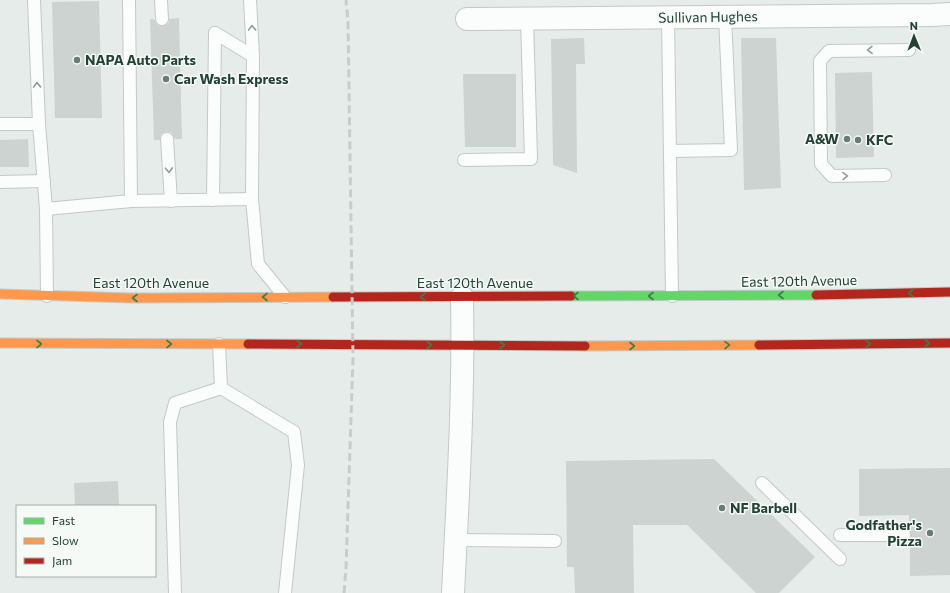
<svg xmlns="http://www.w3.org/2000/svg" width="950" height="593" viewBox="0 0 950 593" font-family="Commissioner,sans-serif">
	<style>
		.building { fill: #cdd3d0 }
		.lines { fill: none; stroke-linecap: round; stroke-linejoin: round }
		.lane-casing { stroke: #c3c9c6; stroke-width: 14 }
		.street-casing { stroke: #c3c9c6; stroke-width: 24 }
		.fast-casing { stroke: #c2cbc7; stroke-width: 11 }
		.slow-casing { stroke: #c2cbc7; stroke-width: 11 }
		.jam-casing { stroke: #c2cbc7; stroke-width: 11 }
		.lane { stroke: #fbfcfc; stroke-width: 12 }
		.street { stroke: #fbfcfc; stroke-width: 22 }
		.fast { stroke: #63d668; stroke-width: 9 }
		.slow { stroke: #ff974d; stroke-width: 9 }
		.jam { stroke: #b3261e; stroke-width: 9 }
		.rail { stroke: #c8cdca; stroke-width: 3; stroke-dasharray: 8 4; stroke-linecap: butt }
		.oneway { stroke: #8f9e98 }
		.oneway2 { stroke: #3d7d49 }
		.poi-dot { fill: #677d74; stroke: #f5faf7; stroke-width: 1.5 }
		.labels { text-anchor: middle; stroke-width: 3; stroke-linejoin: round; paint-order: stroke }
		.street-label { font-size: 14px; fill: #234135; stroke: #f5faf7 }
		.poi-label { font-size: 14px; font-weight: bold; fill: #234135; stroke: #f5faf7; text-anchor: start }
	</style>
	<rect width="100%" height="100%" fill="#e6ece9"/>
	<g class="building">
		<polygon points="99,1 102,118 55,118 52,2"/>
		<polygon points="179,18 182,139 175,139 173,135 171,132 167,132 163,133 160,136 160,140 154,140 150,19 154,19 156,23 158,25 162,26 166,25 169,22 169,19"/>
		<polygon points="584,38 585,64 576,64 577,173 553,165 551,39"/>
		<polygon points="741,38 776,38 781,188 744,190"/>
		<polygon points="872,72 874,157 836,158 835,73"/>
		<polygon points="463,74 516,74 516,147 465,147"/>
		<polygon points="28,139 29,167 0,167 0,140"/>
		<polygon points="714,459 815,557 779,593 756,593 687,525 633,525 634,593 575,593 574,567 567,567 566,461"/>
		<polygon points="950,468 950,575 910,576 910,540 911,535 909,530 909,515 859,516 859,469"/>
		<polygon points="118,481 119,506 75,506 74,483"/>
	</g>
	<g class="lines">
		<g class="lane-casing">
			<g id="lane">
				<polyline points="34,0 39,124"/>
				<polyline points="161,0 162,19"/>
				<polyline points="250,0 253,56 252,199 258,264 285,297"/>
				<polyline points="668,18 672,296"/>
				<polyline points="215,33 253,56"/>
				<polyline points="0,124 39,124 46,209"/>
				<polyline points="167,139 171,201"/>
				<polyline points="670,151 731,150 725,17"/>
				<polyline points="464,160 531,159 527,19"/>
				<polyline points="885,175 832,176 821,164 820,61 829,51 909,50"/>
				<polyline points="0,182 44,181"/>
				<polyline points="213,200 215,33"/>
				<polyline points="131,201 252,199"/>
				<polyline points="47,296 46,209 131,201 129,0"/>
				<polyline points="219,344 221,388 294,432 298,465 285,593"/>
				<polyline points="762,483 840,559"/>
				<polyline points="840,535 904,535"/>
				<polyline points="456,540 555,541"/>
				<polyline points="175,593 170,422 175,403 221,388"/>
			</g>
		</g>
		<g class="street-casing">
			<g id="street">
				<polyline points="467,19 932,15 950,14"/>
				<path d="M 453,593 C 458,494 464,396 462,297"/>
			</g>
		</g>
		<g class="fast-casing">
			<polyline id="fast" points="571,296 816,295"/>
		</g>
		<g class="slow-casing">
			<g id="slow">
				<polyline points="0,294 131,298 333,297"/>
				<polyline points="0,343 248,344"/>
				<polyline points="585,346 759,345"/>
			</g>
		</g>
		<g class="jam-casing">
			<g id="jam">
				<polyline points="816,295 950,292"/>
				<polyline points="333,297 571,296"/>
				<polyline points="248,344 585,346"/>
				<polyline points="759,345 950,343"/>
			</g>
		</g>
		<use href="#lane" class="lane"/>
		<use href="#street" class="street"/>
		<use href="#fast" class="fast"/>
		<use href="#slow" class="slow"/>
		<use href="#jam" class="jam"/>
		<polyline class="rail" points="344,593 346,568 353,358 348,21 346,0"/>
	</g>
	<defs><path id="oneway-chevron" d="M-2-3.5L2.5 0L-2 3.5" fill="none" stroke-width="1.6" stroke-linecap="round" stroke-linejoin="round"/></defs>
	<g class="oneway">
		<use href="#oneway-chevron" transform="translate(252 28) rotate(-92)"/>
		<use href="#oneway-chevron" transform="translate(870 50) rotate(179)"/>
		<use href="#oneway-chevron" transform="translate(37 85) rotate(-92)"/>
		<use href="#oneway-chevron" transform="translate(169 170) rotate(87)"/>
		<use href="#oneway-chevron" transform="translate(845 176) rotate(-2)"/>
	</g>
	<g class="oneway2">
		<use href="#oneway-chevron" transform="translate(911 293) rotate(178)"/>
		<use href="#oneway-chevron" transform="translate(781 295) rotate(180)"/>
		<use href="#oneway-chevron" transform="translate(576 296) rotate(180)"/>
		<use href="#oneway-chevron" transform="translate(651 296) rotate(180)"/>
		<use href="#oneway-chevron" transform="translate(265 297) rotate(180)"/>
		<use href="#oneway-chevron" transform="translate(423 297) rotate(180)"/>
		<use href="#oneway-chevron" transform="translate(135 298) rotate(-180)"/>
		<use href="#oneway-chevron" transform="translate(927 343)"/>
		<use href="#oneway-chevron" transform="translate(39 344)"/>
		<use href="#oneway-chevron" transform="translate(169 344)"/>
		<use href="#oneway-chevron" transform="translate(299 344)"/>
		<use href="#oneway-chevron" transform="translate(868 344) rotate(-1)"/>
		<use href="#oneway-chevron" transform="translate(429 345)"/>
		<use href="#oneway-chevron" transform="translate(502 345)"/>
		<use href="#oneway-chevron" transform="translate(727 345) rotate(-1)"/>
		<use href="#oneway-chevron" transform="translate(632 346)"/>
	</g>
	<g class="poi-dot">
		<circle cx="77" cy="60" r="4"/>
		<circle cx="166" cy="79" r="4"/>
		<circle cx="847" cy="139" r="4"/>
		<circle cx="858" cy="140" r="4"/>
		<circle cx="722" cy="508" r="4"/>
		<circle cx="930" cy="533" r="4"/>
	</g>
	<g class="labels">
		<g class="street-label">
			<text transform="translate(708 17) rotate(-1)" y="5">Sullivan Hughes</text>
			<text transform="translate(799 281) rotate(-1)" y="5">East 120th Avenue</text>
			<text x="151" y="288">East 120th Avenue</text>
			<text x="475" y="288">East 120th Avenue</text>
		</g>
		<g class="poi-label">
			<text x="85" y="65">NAPA Auto Parts</text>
			<text x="174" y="84">Car Wash Express</text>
			<text x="839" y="144" text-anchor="end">A&amp;W</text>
			<text x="866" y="145">KFC</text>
			<text x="730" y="513">NF Barbell</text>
			<text x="922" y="530" text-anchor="end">Godfather's<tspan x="922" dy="16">Pizza</tspan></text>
		</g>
	</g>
	<rect x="16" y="505" width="140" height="72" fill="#f5faf7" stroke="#a1b0a9"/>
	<rect x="24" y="518" width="20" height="6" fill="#63d668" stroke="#a1b0a9"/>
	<text x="52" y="525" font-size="12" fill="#234135">Fast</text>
	<rect x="24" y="538" width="20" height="6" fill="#ff974d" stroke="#a1b0a9"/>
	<text x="52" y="545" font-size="12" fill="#234135">Slow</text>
	<rect x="24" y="558" width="20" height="6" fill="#b3261e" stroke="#a1b0a9"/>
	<text x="52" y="565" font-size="12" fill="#234135">Jam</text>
	<g transform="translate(914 36) rotate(359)" stroke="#f5faf7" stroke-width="3" paint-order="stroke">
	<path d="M0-3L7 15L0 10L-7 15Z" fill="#234135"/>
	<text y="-6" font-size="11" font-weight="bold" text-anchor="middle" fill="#234135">N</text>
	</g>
</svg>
